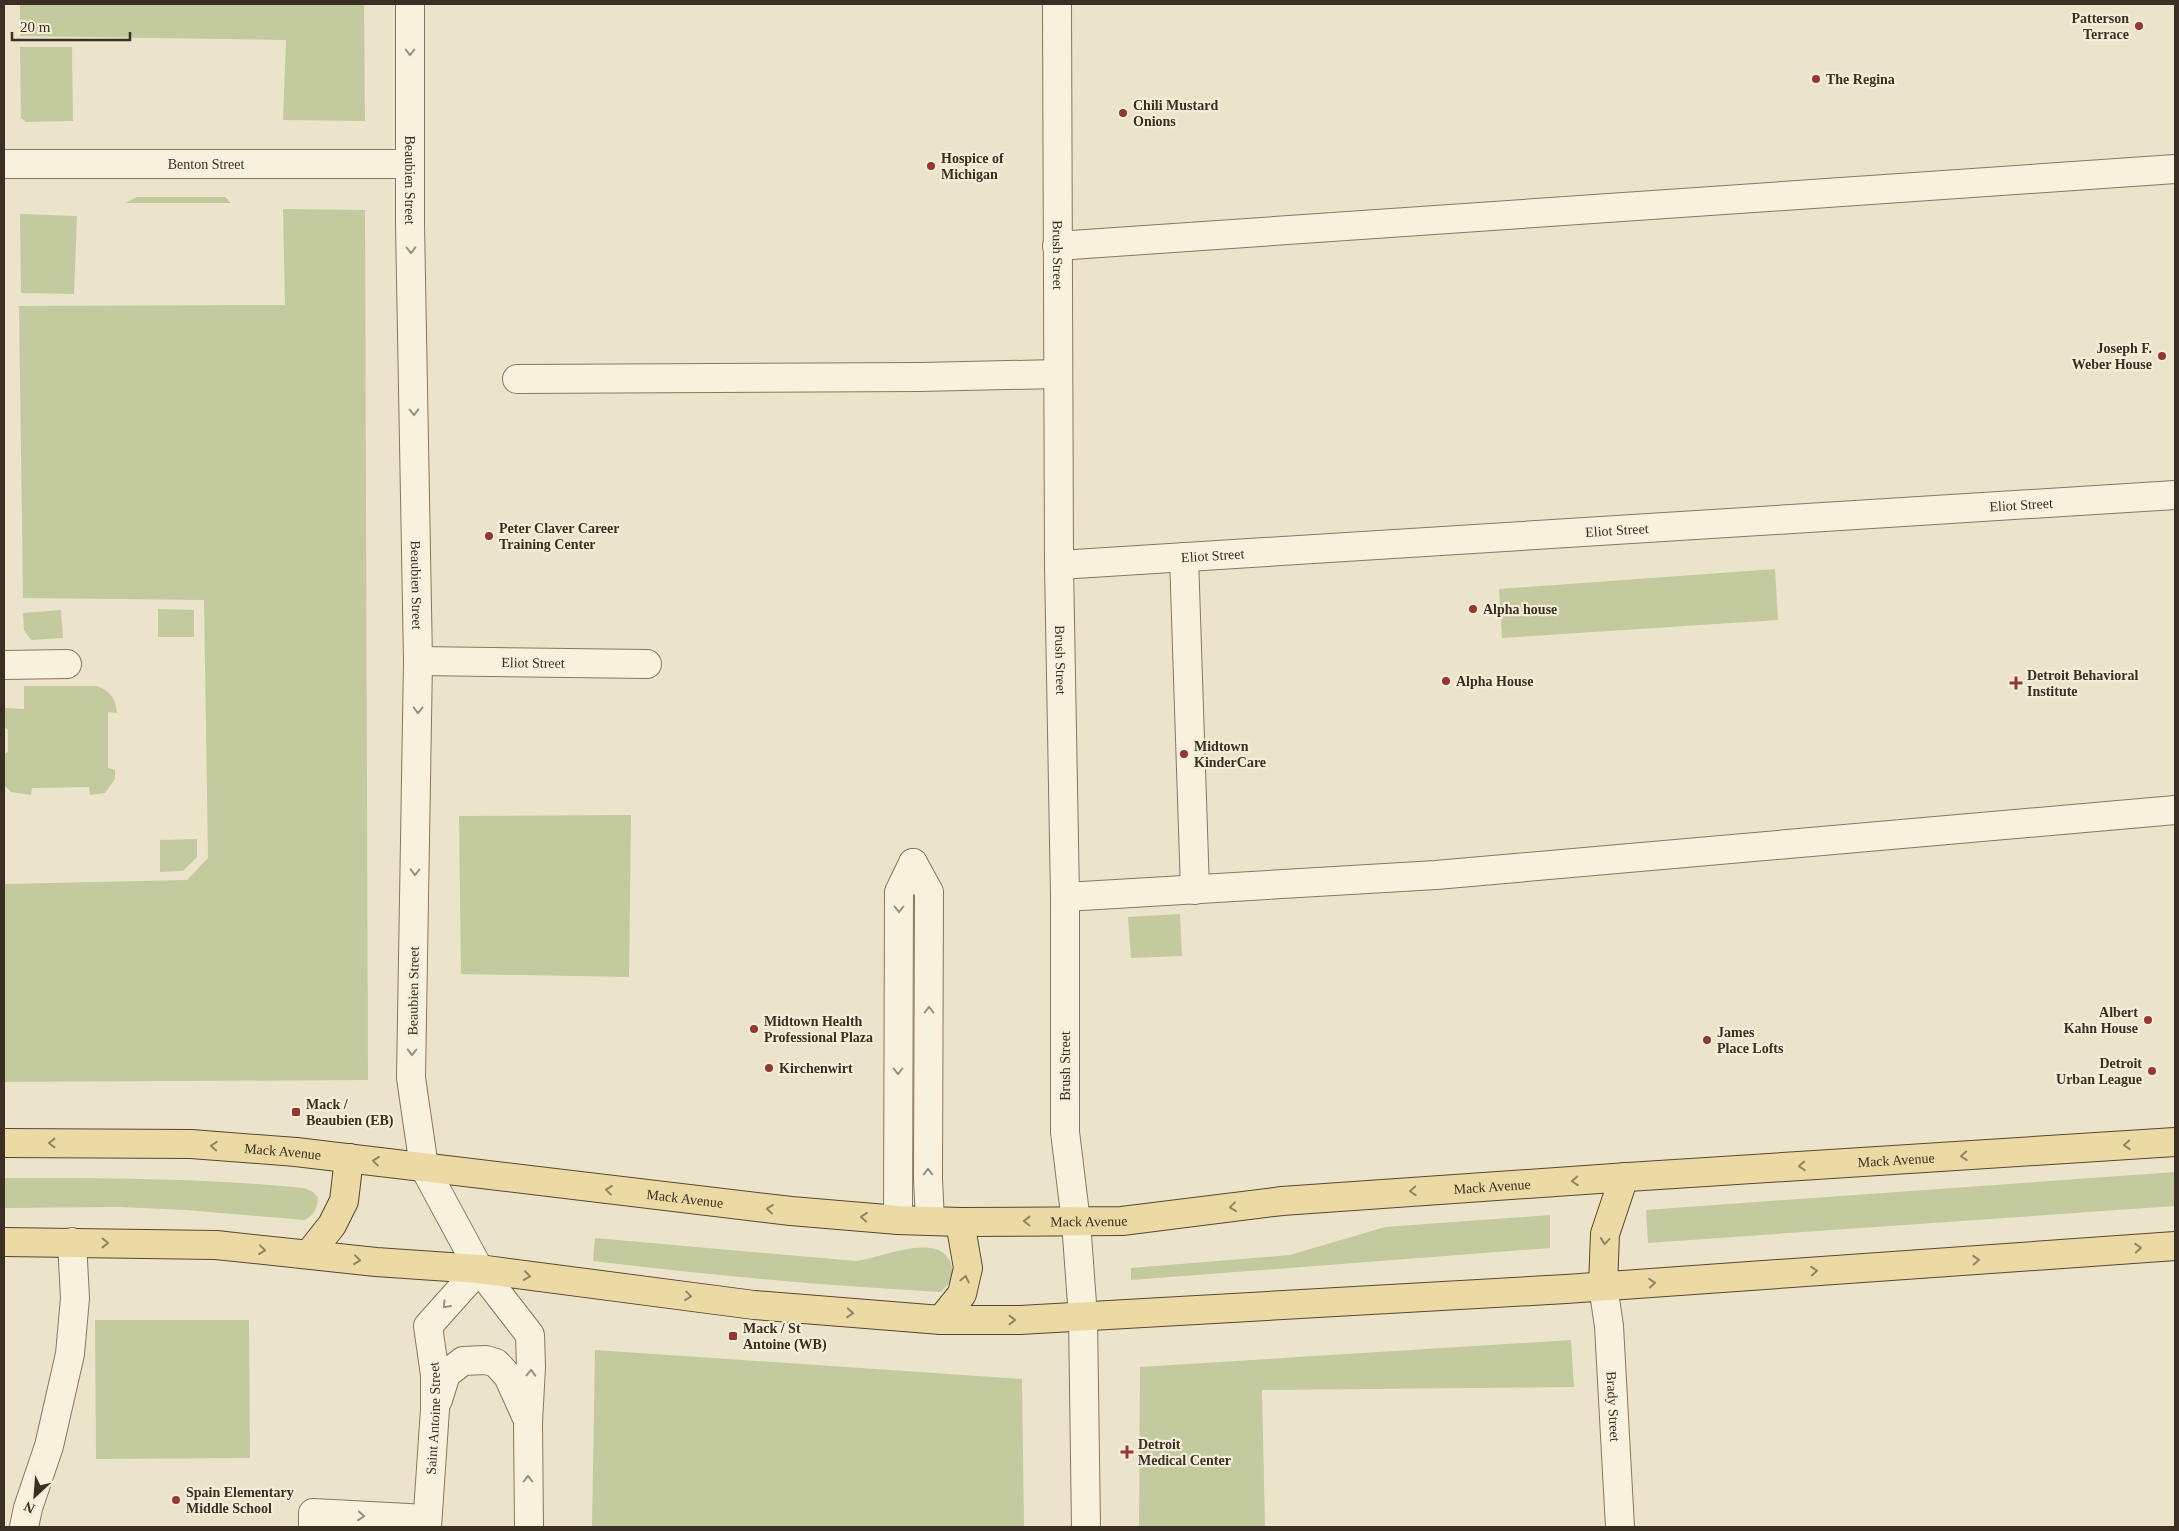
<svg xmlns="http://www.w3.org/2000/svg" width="2179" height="1531" viewBox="0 0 2179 1531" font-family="Georgia,serif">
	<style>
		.green { fill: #c3ca9e }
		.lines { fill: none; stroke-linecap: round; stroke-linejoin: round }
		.minor-casing { stroke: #88775f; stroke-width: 30 }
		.major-casing { stroke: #574533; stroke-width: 30 }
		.minor { stroke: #f7f1dd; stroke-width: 28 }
		.major { stroke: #ecdaa5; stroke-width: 28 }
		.oneway { stroke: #989080 }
		.oneway2 { stroke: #938464 }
		.poi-dot { fill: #943733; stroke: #f4eed9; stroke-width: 2 }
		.labels { text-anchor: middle; stroke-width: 4.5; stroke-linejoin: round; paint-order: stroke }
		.poi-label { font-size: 14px; font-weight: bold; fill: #3a2f22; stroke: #f4eed9; text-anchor: start }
		.street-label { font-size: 14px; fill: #3a2f22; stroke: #f4eed9 }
	</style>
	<rect width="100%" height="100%" fill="#ece4ca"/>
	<g class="green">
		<polygon points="20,4 364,4 365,121 283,120 286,40 20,36"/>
		<polygon points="20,47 72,47 73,121 26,122 21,118"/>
		<polygon points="137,197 225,197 231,203 125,203"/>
		<polygon points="283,209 365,210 368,1080 4,1082 4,884 187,880 208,858 204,600 23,598 19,306 285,305"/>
		<polygon points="20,214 77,216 74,294 21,293"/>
		<polygon points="1775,569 1778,620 1502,638 1499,589"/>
		<polygon points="158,609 194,610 194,637 158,637"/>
		<polygon points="61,610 63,638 31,640 24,630 23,613"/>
		<path d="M 24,686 L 97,686 C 110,691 116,699 117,713 L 108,712 L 108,768 L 115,770 L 115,779 L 105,793 L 90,795 L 89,787 L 32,788 L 31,795 L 11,792 L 5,786 L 4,754 L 8,752 L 8,730 L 4,727 L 4,708 L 24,709 Z"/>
		<polygon points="631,815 629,977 461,974 459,816"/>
		<polygon points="197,839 197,857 183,871 160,872 160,840"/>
		<polygon points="1180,914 1182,956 1131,958 1128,917"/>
		<polygon points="2175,1172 2175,1206 1648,1243 1646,1210"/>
		<path d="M 4,1178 C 104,1178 204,1178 304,1188 L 313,1192 L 318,1198 C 317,1209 314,1215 305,1220 L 186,1210 L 119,1207 L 4,1208 Z"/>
		<polygon points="1550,1215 1550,1248 1131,1280 1131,1268 1290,1255 1385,1227"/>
		<path d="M 595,1238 L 856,1261 C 887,1257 954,1224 953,1279 L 941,1292 C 824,1286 709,1275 593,1261 Z"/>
		<polygon points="95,1320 249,1320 250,1458 96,1459"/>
		<polygon points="1571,1340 1574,1387 1262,1390 1265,1527 1139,1527 1140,1367"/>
		<polygon points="595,1350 1022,1379 1024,1527 592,1527"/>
	</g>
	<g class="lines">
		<g class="minor-casing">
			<g id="minor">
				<path id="s1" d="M 410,4 L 410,224 L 418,661 L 411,1078 L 424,1167 L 479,1269 L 530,1335 L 531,1367 L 528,1422 L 529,1527"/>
				<path id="s2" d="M 1057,4 L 1059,565 L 1065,897 L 1065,1132 L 1076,1222 L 1083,1317 L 1086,1527"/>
				<path id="s3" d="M 4,164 L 410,164"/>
				<polyline points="1057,246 2175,169"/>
				<polyline points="517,379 920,377 1058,374"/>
				<polyline points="1184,557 1195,890"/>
				<path id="s4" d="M 1059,565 L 2175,495"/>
				<path id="s5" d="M 418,661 L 647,664"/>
				<polyline points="4,665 67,664"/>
				<polyline points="913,863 929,892 928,1179 930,1221"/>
				<polyline points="1065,897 1436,875 2175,810"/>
				<polyline points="898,1220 899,892 913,863"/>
				<path id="s6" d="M 1603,1286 L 1609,1326 L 1620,1527"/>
				<polyline points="438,1400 446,1374 463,1361 486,1360 496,1363 508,1376 526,1416"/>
				<polyline points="24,1527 28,1508 49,1446 70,1354 75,1298 72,1242"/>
				<polyline points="313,1527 313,1513 427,1519"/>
				<path id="s7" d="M 427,1527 L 435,1409 L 435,1375 L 428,1326 L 479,1269"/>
			</g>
		</g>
		<g class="major-casing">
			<g id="major">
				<path id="s8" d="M 4,1143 L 191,1144 L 296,1152 L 791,1211 L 898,1220 L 960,1222 L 1122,1221 L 1282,1201 L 1628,1177 L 2175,1142"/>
				<polyline points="4,1242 216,1245 376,1262 479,1269 754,1305 941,1320 1020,1320 1566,1289 2175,1246"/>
				<polyline points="309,1254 332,1225 344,1201 349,1158"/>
				<polyline points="1603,1286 1605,1234 1624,1177"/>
				<polyline points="941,1320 962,1294 968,1268 960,1222"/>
			</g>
		</g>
		<use href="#minor" class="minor"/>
		<use href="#major" class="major"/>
	</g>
	<defs><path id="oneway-chevron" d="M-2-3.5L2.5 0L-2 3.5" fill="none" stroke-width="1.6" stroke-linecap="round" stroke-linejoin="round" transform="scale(1.25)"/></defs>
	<g class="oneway">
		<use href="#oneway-chevron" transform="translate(410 52) rotate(90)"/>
		<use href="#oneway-chevron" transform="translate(411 250) rotate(89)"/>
		<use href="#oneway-chevron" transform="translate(414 412) rotate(89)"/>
		<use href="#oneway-chevron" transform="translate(418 710) rotate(91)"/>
		<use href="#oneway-chevron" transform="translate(415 872) rotate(91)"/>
		<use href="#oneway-chevron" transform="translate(899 909) rotate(90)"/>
		<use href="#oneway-chevron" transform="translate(929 1010) rotate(-90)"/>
		<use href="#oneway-chevron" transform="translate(412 1052) rotate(91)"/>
		<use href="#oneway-chevron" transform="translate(898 1071) rotate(90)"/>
		<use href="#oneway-chevron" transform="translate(928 1172) rotate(-90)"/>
		<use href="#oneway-chevron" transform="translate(446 1305) rotate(132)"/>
		<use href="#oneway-chevron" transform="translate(531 1373) rotate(-88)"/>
		<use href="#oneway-chevron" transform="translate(528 1479) rotate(-90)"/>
		<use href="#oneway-chevron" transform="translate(361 1516) rotate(4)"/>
	</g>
	<g class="oneway2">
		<use href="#oneway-chevron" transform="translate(52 1143) rotate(-180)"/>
		<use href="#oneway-chevron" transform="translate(2127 1145) rotate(176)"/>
		<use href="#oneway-chevron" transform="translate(214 1146) rotate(-175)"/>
		<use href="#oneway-chevron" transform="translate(1964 1156) rotate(176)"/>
		<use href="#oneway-chevron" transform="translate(376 1161) rotate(-173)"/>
		<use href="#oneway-chevron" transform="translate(1802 1166) rotate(176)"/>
		<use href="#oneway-chevron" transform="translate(1575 1181) rotate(176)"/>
		<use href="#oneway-chevron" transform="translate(609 1190) rotate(-173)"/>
		<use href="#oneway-chevron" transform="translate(1413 1191) rotate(176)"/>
		<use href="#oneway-chevron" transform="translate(1233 1207) rotate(173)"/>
		<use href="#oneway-chevron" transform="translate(770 1209) rotate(-174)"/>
		<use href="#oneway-chevron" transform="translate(864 1217) rotate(-175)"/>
		<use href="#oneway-chevron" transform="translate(1027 1221) rotate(-179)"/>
		<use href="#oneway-chevron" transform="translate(1605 1241) rotate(95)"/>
		<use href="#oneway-chevron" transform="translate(105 1243) rotate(1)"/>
		<use href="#oneway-chevron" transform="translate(2138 1248) rotate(-4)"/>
		<use href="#oneway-chevron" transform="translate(262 1250) rotate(6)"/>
		<use href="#oneway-chevron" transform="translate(357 1260) rotate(6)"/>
		<use href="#oneway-chevron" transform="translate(1976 1260) rotate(-4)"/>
		<use href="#oneway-chevron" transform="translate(1814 1271) rotate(-4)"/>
		<use href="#oneway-chevron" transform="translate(527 1276) rotate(8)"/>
		<use href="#oneway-chevron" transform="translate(965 1279) rotate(-77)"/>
		<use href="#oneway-chevron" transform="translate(1652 1283) rotate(-4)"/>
		<use href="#oneway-chevron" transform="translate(688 1296) rotate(7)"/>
		<use href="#oneway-chevron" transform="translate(850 1313) rotate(5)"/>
		<use href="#oneway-chevron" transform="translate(1012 1320)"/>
	</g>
	<g class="poi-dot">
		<circle cx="2139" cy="26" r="5"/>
		<circle cx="1816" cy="79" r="5"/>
		<circle cx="1123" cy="113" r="5"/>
		<circle cx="931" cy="166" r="5"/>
		<circle cx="2162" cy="356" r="5"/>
		<circle cx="489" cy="536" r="5"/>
		<circle cx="1473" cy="609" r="5"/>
		<circle cx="1446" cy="681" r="5"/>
		<path d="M2013.5 675.5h5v5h5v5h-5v5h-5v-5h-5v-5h5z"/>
		<circle cx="1184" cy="754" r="5"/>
		<circle cx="2148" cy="1020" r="5"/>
		<circle cx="754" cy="1029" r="5"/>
		<circle cx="1707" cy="1040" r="5"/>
		<circle cx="769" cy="1068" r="5"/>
		<circle cx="2152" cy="1071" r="5"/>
		<rect x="291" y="1107" width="10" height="10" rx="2.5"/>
		<rect x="728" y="1331" width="10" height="10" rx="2.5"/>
		<path d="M1124.5 1444.5h5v5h5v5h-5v5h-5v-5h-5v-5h5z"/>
		<circle cx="176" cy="1500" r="5"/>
	</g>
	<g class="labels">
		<g class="poi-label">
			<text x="2129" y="23" text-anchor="end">Patterson<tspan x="2129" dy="16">Terrace</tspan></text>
			<text x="1826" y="84">The Regina</text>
			<text x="1133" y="110">Chili Mustard<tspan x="1133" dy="16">Onions</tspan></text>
			<text x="941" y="163">Hospice of<tspan x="941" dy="16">Michigan</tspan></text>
			<text x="2152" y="353" text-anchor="end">Joseph F.<tspan x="2152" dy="16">Weber House</tspan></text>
			<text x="499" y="533">Peter Claver Career<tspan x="499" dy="16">Training Center</tspan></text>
			<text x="1483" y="614">Alpha house</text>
			<text x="2027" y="680">Detroit Behavioral<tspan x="2027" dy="16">Institute</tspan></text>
			<text x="1456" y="686">Alpha House</text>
			<text x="1194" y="751">Midtown<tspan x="1194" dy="16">KinderCare</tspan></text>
			<text x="2138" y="1017" text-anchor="end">Albert<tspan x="2138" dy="16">Kahn House</tspan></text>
			<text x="764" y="1026">Midtown Health<tspan x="764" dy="16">Professional Plaza</tspan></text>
			<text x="1717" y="1037">James<tspan x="1717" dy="16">Place Lofts</tspan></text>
			<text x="2142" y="1068" text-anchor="end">Detroit<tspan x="2142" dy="16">Urban League</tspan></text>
			<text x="779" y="1073">Kirchenwirt</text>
			<text x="306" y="1109">Mack /<tspan x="306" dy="16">Beaubien (EB)</tspan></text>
			<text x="743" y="1333">Mack / St<tspan x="743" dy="16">Antoine (WB)</tspan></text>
			<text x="1138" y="1449">Detroit<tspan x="1138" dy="16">Medical Center</tspan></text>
			<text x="186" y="1497">Spain Elementary<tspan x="186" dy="16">Middle School</tspan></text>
		</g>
		<g class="street-label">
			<text dy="5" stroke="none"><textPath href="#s3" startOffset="202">Benton Street</textPath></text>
			<text dy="5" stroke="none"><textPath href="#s1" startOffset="176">Beaubien Street</textPath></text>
			<text dy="5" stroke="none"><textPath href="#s2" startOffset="251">Brush Street</textPath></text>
			<text dy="5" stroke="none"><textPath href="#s4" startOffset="964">Eliot Street</textPath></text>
			<text dy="5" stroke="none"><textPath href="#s4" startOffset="559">Eliot Street</textPath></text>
			<text dy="5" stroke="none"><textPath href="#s4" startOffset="154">Eliot Street</textPath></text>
			<text dy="5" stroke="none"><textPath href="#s1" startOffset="581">Beaubien Street</textPath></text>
			<text dy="5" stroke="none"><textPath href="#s2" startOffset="656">Brush Street</textPath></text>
			<text dy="5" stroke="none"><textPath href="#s5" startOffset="115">Eliot Street</textPath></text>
			<text transform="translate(413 991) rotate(-89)" y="5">Beaubien Street</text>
			<text transform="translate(1065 1066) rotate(-90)" y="5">Brush Street</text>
			<text dy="5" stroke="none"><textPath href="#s8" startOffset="279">Mack Avenue</textPath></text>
			<text dy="5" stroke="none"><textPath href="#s8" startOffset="1899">Mack Avenue</textPath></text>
			<text dy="5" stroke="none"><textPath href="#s8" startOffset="1494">Mack Avenue</textPath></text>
			<text dy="5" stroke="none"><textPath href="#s8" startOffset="684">Mack Avenue</textPath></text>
			<text dy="5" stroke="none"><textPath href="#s8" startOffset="1089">Mack Avenue</textPath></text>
			<text dy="5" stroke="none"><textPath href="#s6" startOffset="121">Brady Street</textPath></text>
			<text dy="5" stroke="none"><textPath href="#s7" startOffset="109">Saint Antoine Street</textPath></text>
		</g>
	</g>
	<rect width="2179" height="1531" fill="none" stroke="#3a2f22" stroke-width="10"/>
	<g transform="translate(35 1496) rotate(206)" stroke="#f4eed9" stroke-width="4" paint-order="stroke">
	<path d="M0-4L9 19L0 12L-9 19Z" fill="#3a2f22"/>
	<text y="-8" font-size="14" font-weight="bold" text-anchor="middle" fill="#3a2f22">N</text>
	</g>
	<path d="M12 32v8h118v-8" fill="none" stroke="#3a2f22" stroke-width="2.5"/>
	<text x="20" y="32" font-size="15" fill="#3a2f22" stroke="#f4eed9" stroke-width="4" paint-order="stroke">20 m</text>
</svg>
